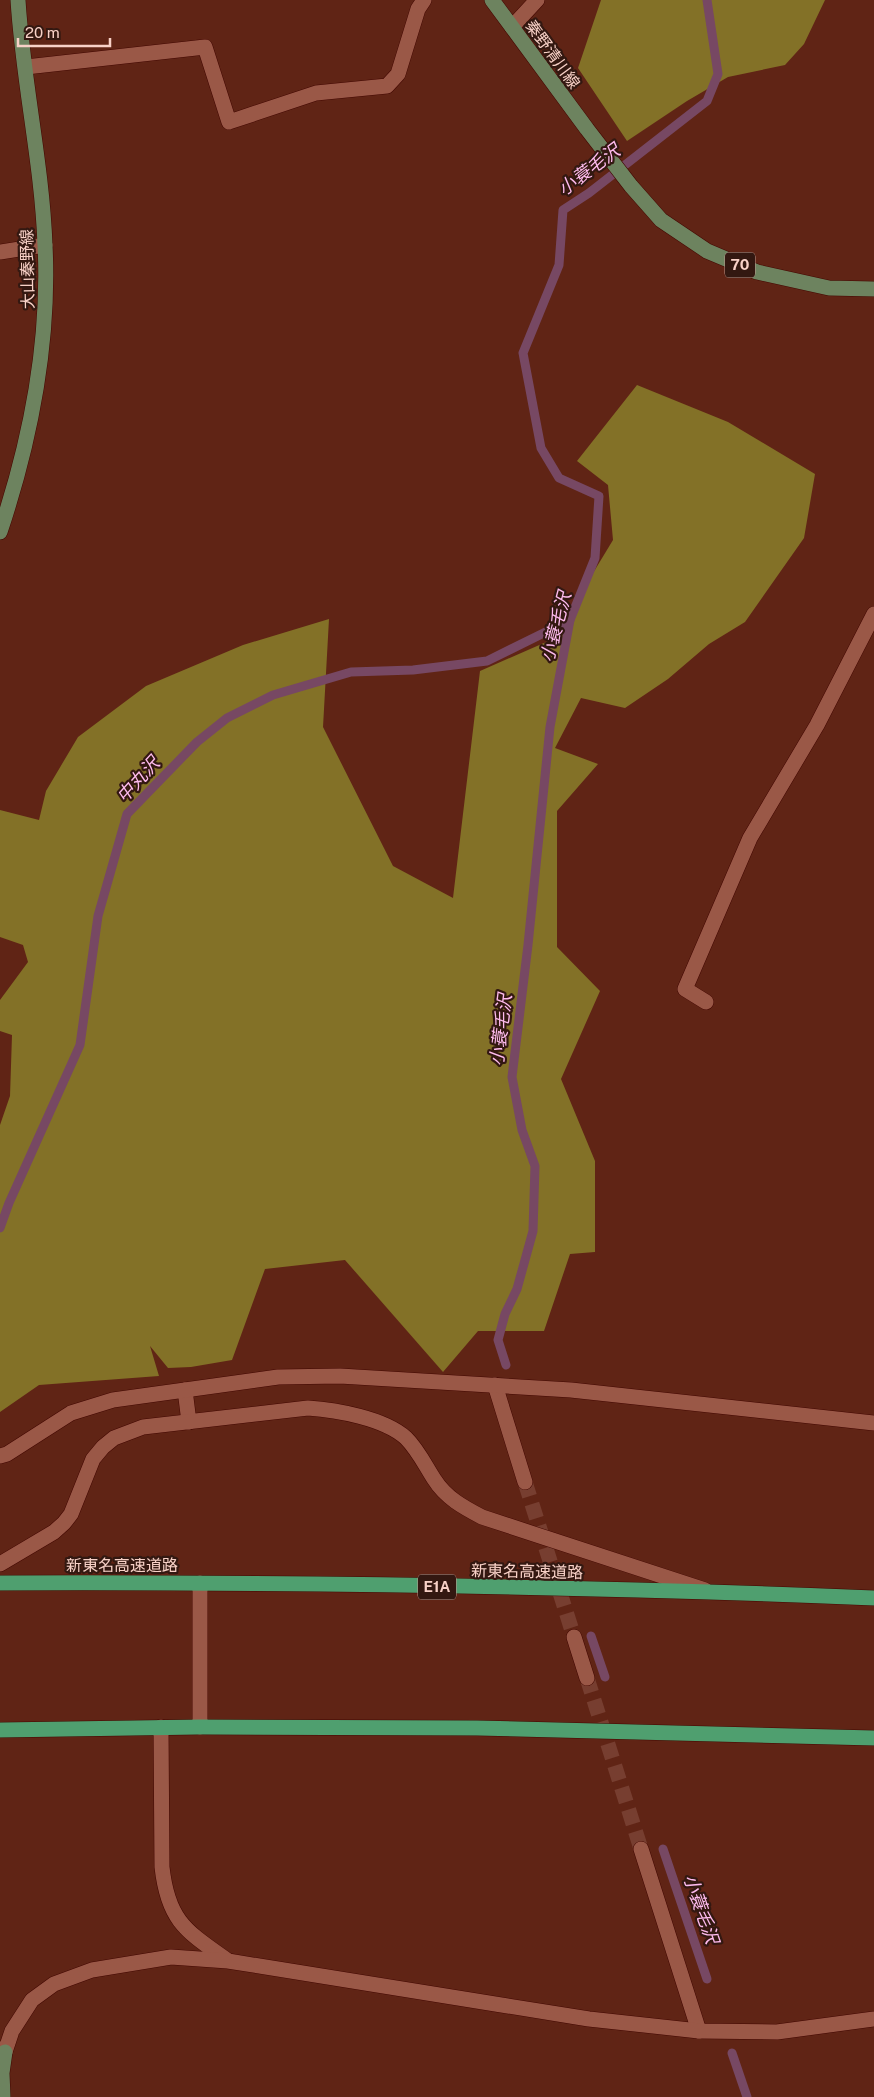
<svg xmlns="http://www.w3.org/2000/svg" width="874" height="2097" viewBox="0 0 874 2097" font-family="'Public Sans','Noto Sans JP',sans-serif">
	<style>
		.forest { fill: #837127 }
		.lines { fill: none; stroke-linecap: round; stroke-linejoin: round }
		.stream { stroke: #774863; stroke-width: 9 }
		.minor-tunnel { stroke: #773e30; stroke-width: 15; stroke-dasharray: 15 8; stroke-linecap: butt }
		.minor-casing { stroke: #420700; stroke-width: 16 }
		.major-casing { stroke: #420700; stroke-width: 16 }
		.highway-casing { stroke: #420700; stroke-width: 16 }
		.minor { stroke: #9a5847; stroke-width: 15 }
		.major { stroke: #6d835f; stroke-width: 15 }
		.highway { stroke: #4f9f6f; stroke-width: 15 }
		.labels { text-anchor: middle; stroke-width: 4.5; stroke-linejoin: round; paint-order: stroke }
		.shield { fill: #331811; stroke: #bd9a90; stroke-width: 1 }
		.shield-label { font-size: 15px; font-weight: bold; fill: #f8d1c7 }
		.street-label { font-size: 16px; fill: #f8d1c7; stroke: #331811 }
		.water-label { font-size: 18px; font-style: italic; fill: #febbee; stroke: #331811 }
	</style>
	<rect width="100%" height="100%" fill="#602415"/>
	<g class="forest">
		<polygon points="601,0 825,0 804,44 785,65 728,77 687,101 627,141 578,68"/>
		<polygon points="637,385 728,422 815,474 804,538 745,622 709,644 668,679 625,708 581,698 555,748 598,764 557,811 557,947 600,991 561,1079 595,1161 595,1252 570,1254 544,1331 478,1331 443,1372 345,1260 265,1269 232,1360 191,1367 168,1368 150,1346 159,1376 39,1385 0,1412 0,1125 10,1096 12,1035 0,1031 0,1000 28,962 23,945 0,937 0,810 39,820 46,791 78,737 146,686 243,645 329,619 323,727 393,866 453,898 480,671 553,639 613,540 608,485 577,461"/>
	</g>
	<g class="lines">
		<g class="stream">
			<polyline points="0,1228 9,1203 80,1045 98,916 127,814 197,742 227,718 273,695 351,672 413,670 487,661 570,620"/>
			<polyline points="506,1365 498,1340 505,1314 517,1289 533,1231 535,1166 522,1130 512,1077 528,945 550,727 570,620 595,558 599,496 559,478 541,448 523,353 559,265 563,210 589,193 707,101 718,74 707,0"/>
			<polyline points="591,1636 605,1677"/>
			<polyline points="663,1849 707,1979"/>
			<polyline points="732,2053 747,2097"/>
		</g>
		<g class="minor-tunnel">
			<polyline points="525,1482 574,1637"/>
			<polyline points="587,1678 641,1849"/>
		</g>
		<g class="minor-casing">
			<g id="minor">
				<polyline points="512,27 537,0"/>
				<polyline points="26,67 205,47 229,122 316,93 387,86 398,74 418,9 424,0"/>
				<polyline points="0,252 45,245"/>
				<polyline points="706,1002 685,989 750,838 817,725 874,614"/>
				<polyline points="495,1385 525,1482"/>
				<polyline points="185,1390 189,1422"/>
				<polyline points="0,1456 7,1454 71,1413 113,1400 278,1377 340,1376 571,1390 874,1423"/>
				<path d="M 0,1564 L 54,1532 L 64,1523 L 71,1514 L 93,1459 L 103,1447 L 114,1438 L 143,1427 L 308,1408 C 336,1410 384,1418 406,1438 C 418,1450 425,1465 434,1479 C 446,1498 463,1507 482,1517 L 705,1590"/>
				<polyline points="200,1583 200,1727"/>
				<polyline points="574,1637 587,1678"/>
				<path d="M 161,1727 L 162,1867 C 168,1921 186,1931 227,1960"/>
				<polyline points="641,1849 699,2031"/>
				<polyline points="0,2049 5,2052 12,2031 32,2000 54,1984 92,1970 171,1957 228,1961 589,2019 699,2031 777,2032 874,2019"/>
			</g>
		</g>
		<g class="major-casing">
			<g id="major">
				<polyline points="492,0 587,129 631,186 661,220 707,251 757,272 829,288 874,289"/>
				<path d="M 0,532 C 31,439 50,344 45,245 C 42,163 23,82 18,0"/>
				<polyline points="3,2097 2,2073 5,2052"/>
			</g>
		</g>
		<g class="highway-casing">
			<g id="highway">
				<path d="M 0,1583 C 291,1582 583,1586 874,1598"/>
				<polyline points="0,1730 200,1727 477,1728 874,1738"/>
			</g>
		</g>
		<use href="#minor" class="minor"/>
		<use href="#major" class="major"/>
		<use href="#highway" class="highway"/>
	</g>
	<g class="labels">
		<g class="shield">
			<rect x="725" y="252.5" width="30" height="25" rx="4"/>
			<rect x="418" y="1574.5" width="38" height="25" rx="4"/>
		</g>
		<g class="shield-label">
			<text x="740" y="270">70</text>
			<text x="437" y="1592">E1A</text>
		</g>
		<g class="street-label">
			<text transform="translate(553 54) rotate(54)" y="6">秦野清川線</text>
			<text transform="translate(27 269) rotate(-91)" y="6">大山秦野線</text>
			<text x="122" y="1571">新東名高速道路</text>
			<text transform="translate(527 1571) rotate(1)" y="6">新東名高速道路</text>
		</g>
		<g class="water-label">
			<text transform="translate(589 170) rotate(-37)" y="6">小蓑毛沢</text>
			<text transform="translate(556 627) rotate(-75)" y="6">小蓑毛沢</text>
			<text transform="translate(138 780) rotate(-48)" y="6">中丸沢</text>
			<text transform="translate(501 1030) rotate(-83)" y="6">小蓑毛沢</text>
			<text transform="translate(701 1909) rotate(71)" y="6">小蓑毛沢</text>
		</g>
	</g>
	<path d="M18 38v8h92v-8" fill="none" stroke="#f8d1c7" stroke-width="2.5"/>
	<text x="25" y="38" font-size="15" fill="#f8d1c7" stroke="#331811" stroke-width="4" paint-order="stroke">20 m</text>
</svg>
